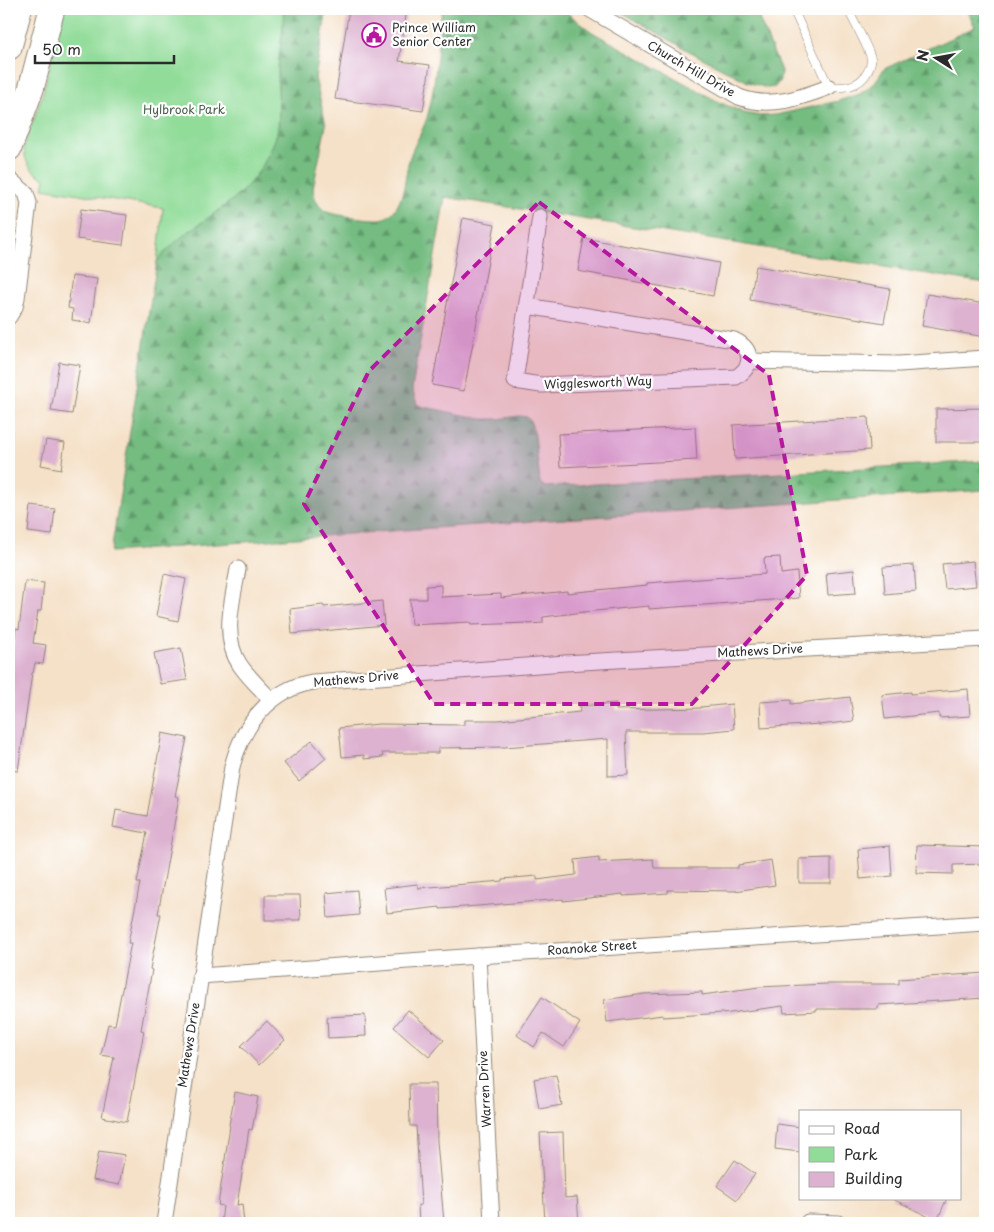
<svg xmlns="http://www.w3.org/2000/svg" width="994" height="1232" viewBox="0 0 994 1232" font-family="'Playpen Sans',sans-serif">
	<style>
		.green { fill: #91dc99; stroke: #5e8462 }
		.forest { fill: url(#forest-firs); stroke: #507456 }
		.building { fill: #ddb2d0 }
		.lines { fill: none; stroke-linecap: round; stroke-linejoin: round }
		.lane-casing { stroke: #90867a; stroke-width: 9 }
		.street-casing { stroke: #90867a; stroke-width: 17 }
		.primary-casing { stroke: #90867a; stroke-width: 27 }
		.lane { stroke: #fff; stroke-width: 8 }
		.street { stroke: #fff; stroke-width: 15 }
		.primary { stroke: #fff; stroke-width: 25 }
		.marked { fill: #b5179e; fill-opacity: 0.2; stroke: #b5179e; stroke-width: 4; stroke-dasharray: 10 6; stroke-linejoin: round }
		.labels { text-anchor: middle; stroke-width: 4.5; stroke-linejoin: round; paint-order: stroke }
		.poi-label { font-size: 12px; fill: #2b2b2b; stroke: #fff; text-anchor: start }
		.street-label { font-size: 12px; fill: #2b2b2b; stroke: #fff }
		.park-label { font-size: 12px; fill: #4a604c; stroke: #fff }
	</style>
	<defs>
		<pattern id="forest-firs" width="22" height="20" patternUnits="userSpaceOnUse" patternTransform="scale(1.25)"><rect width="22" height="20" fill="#74bc81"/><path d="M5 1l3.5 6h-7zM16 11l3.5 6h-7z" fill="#5f996a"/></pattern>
	</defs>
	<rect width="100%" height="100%" fill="#fff"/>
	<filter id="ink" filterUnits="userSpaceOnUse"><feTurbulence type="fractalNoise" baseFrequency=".02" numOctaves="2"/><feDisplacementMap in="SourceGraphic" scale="10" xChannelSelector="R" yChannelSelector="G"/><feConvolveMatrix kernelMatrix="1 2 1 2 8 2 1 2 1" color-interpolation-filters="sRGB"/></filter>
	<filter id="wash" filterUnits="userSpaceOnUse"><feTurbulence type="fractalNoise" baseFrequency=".0096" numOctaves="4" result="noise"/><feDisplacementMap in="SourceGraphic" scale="20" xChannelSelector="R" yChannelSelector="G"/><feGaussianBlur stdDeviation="1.12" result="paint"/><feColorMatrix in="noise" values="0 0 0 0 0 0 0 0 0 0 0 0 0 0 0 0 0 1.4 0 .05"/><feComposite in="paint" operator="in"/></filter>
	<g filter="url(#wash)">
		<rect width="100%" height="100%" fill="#f5e1c8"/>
		<path class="green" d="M 64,9 L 301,9 L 277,171 L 156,273 L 163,208 L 43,188 L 45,179 C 31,172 24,162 24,147 L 42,96 Z"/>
		<g class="forest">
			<path d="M 283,9 L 327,9 L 315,78 L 326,125 L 313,188 C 314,197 317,206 325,211 C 330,215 373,220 381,219 C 387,218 393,213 396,208 C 405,196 405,175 409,160 C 413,146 422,133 427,118 C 437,83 437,45 442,9 L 562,9 L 592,32 L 717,101 L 744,113 L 760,116 L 776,115 L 838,101 L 860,94 L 873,85 L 884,69 L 975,27 L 967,9 L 985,9 L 985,283 L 445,197 L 412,389 L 417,404 L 420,406 L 483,419 L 498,419 L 519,416 L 527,417 L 531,423 L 535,435 L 540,483 L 545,487 L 985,461 L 985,490 L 376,532 L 111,552 L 157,261 C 168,249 180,237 194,228 C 222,207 248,193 265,161 C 269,152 274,144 277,133 C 281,113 277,93 278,73 C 278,51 285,30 283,9 Z"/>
			<polygon points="616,9 755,9 781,71 780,80 775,87 767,88 748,82 687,50"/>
		</g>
		<g id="blocks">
			<g class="building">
				<polygon points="349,9 407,9 399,61 430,65 423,111 335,99"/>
				<polygon points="81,209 127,215 123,245 77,239"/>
				<polygon points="463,218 495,224 464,391 432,385"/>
				<polygon points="584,238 719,263 713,296 578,271"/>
				<polygon points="756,266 890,289 884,323 750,300"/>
				<polygon points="72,276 97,279 91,323 72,320 73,309 68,308"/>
				<polygon points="927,294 985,304 985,337 922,326"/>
				<polygon points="59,362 80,365 72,414 51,411"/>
				<polygon points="985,408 985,442 936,442 936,409"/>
				<polygon points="868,417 870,450 735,459 733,425"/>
				<polygon points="695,427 697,460 560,467 558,434"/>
				<polygon points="46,440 65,443 61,469 41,465"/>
				<polygon points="31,506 55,509 52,535 28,532"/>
				<polygon points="780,557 781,574 797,572 799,598 649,609 649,606 584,612 543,617 543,623 528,624 528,623 471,625 470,622 411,625 410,599 426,599 426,586 441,585 441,597 501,594 501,598 567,591 567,593 647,585 647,583 765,574 764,558"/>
				<polygon points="973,561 976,586 945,589 942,564"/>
				<polygon points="914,565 916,591 885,594 883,567"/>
				<polygon points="854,570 856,593 828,595 826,573"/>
				<polygon points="164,574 186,579 178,621 156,616"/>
				<polygon points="25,581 44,583 41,611 38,611 33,643 46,645 43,664 35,663 33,673 32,673 18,771 9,770 9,673 16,628 19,629"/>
				<polygon points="382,601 384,625 292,634 290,609 323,605 324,607"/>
				<polygon points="181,648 187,680 160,684 154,653"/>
				<polygon points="968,689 970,716 939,718 939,713 885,719 882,695 911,692 911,694"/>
				<polygon points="850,697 854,721 819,725 819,724 761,728 760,702 791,700 791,704"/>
				<polygon points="616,703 616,710 701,708 701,707 732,704 734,729 703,732 626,732 628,775 608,776 608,739 504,747 438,748 438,753 382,753 383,757 364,759 364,755 342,757 339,728 379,724 464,725 464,720 498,720 580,712 579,706"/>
				<polygon points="162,733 187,738 175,796 179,797 158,914 161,914 150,969 152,970 141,1030 144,1031 127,1122 102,1117 114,1057 101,1055 108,1024 115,1025 131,943 128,943 140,883 137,883 147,833 113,827 116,810 147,816"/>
				<polygon points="312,741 326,758 299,781 284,763"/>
				<polygon points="917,845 985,847 985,864 953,865 953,874 916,873"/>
				<polygon points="890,846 892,876 860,879 858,849"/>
				<polygon points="599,857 599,862 653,859 654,868 738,868 738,865 771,860 775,885 735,891 668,890 668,893 623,896 623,894 563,901 563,899 440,909 440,907 387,913 384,888 417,884 418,888 502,881 502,879 537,876 537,880 576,875 575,860"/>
				<polygon points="831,858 831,883 799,883 799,859"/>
				<polygon points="357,890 359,915 328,918 326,893"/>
				<polygon points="265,895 300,895 301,920 265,920"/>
				<polygon points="985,973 985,998 878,1005 878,1009 816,1009 816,1011 784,1013 783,1006 723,1014 723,1013 663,1017 663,1015 607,1022 604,1000 644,994 702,992 702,995 759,987 827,984 899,984 899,979"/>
				<polygon points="542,997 580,1023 564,1047 543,1033 534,1047 517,1035"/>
				<polygon points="408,1010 444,1040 429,1057 394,1027"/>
				<polygon points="365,1015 366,1036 328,1038 327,1017"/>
				<polygon points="267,1021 285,1040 259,1065 241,1046"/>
				<polygon points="556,1075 562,1105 539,1109 534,1079"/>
				<polygon points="409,1084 436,1084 437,1141 444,1223 419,1223 418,1205 421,1205 416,1126 410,1126"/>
				<polygon points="235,1092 258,1097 252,1130 249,1129 237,1205 242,1204 244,1223 221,1223 223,1206 218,1205 230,1126 229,1125"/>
				<polygon points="777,1124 800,1127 800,1152 775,1149"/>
				<polygon points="563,1132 565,1198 577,1197 579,1223 545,1223 540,1133"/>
				<polygon points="99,1151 125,1155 119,1185 93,1180"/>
				<polygon points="735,1160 755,1174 737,1200 717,1186"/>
				<polygon points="891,1198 947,1198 937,1221"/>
			</g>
		</g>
	</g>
	<g filter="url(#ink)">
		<use href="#blocks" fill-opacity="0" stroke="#90867a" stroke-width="1"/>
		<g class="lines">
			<g class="lane-casing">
				<path id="lane" d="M 793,9 L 829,87 C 844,88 859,87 867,73 C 869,69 872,63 871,58 C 867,44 854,23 848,9"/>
			</g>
			<g class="street-casing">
				<g id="street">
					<path d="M 589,9 L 739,97 C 770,109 800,98 829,87"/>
					<polyline points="9,179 26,193 29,203 17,298 15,307 9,317"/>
					<path d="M 527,306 L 734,340 C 753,349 754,366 736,377 L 541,385 L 515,381 L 540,217"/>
					<polyline points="749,361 899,364 985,358"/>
					<path d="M 238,569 C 233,599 221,637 240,665 C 249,678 261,689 271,700"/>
					<polyline points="478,956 492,1223"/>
					<polyline points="200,976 478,956 985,923"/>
					<polyline points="808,1222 838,1223"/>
					<path d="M 164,1223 L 232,767 C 242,726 270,689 313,682 L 565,663 L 985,639"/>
				</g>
			</g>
			<g class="primary-casing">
				<g id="primary">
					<polyline points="9,47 19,9"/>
					<polyline points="9,148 31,89 52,9"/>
				</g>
			</g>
			<use href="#lane" class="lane"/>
			<use href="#street" class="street"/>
			<use href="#primary" class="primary"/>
		</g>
	</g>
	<path class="marked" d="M 539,202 L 769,375 L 807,575 L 692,704 L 434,704 L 304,504 L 369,371 Z"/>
	<defs>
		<g id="civic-ring" transform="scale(1.25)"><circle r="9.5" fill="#fff" stroke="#b5179e" stroke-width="1.5"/><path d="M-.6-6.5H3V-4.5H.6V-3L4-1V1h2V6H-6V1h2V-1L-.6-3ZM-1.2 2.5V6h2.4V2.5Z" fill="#b5179e"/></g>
	</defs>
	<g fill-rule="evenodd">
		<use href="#civic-ring" x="374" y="35"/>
	</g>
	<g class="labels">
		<g class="poi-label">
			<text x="392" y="32">Prince William<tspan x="392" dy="14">Senior Center</tspan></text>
		</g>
		<g class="street-label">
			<text transform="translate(691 69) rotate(30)" y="4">Church Hill Drive</text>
			<text transform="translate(598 383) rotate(-2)" y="4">Wigglesworth Way</text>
			<text transform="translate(760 651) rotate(-3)" y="4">Mathews Drive</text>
			<text transform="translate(356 679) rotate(-5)" y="4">Mathews Drive</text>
			<text transform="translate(592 948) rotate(-4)" y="4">Roanoke Street</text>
			<text transform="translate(189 1045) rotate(-81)" y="4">Mathews Drive</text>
			<text transform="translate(485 1089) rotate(-93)" y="4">Warren Drive</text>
		</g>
		<g class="park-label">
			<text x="184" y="114">Hylbrook Park</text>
		</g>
	</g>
	<rect width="994" height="1232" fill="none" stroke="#fff" stroke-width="30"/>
	<rect x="799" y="1110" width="162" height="90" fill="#ffffff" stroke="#aaaaaa"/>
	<rect x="809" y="1126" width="25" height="8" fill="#ffffff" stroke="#aaaaaa"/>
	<text x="844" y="1134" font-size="15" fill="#2b2b2b">Road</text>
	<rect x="809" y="1147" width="25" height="15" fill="#91dc99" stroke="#aaaaaa"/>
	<text x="844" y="1160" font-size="15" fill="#2b2b2b">Park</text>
	<rect x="809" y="1172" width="25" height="15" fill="#ddb2d0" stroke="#aaaaaa"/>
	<text x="844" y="1184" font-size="15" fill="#2b2b2b">Building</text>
	<g transform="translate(936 58) rotate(281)" stroke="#ffffff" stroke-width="4" paint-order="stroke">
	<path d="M0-4L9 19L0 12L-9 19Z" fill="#2b2b2b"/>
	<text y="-8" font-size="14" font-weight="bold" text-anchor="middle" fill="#2b2b2b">N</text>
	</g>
	<path d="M35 55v8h139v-8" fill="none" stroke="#2b2b2b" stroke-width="2.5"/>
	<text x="42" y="55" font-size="15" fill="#2b2b2b" stroke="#ffffff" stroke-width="4" paint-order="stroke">50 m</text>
</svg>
